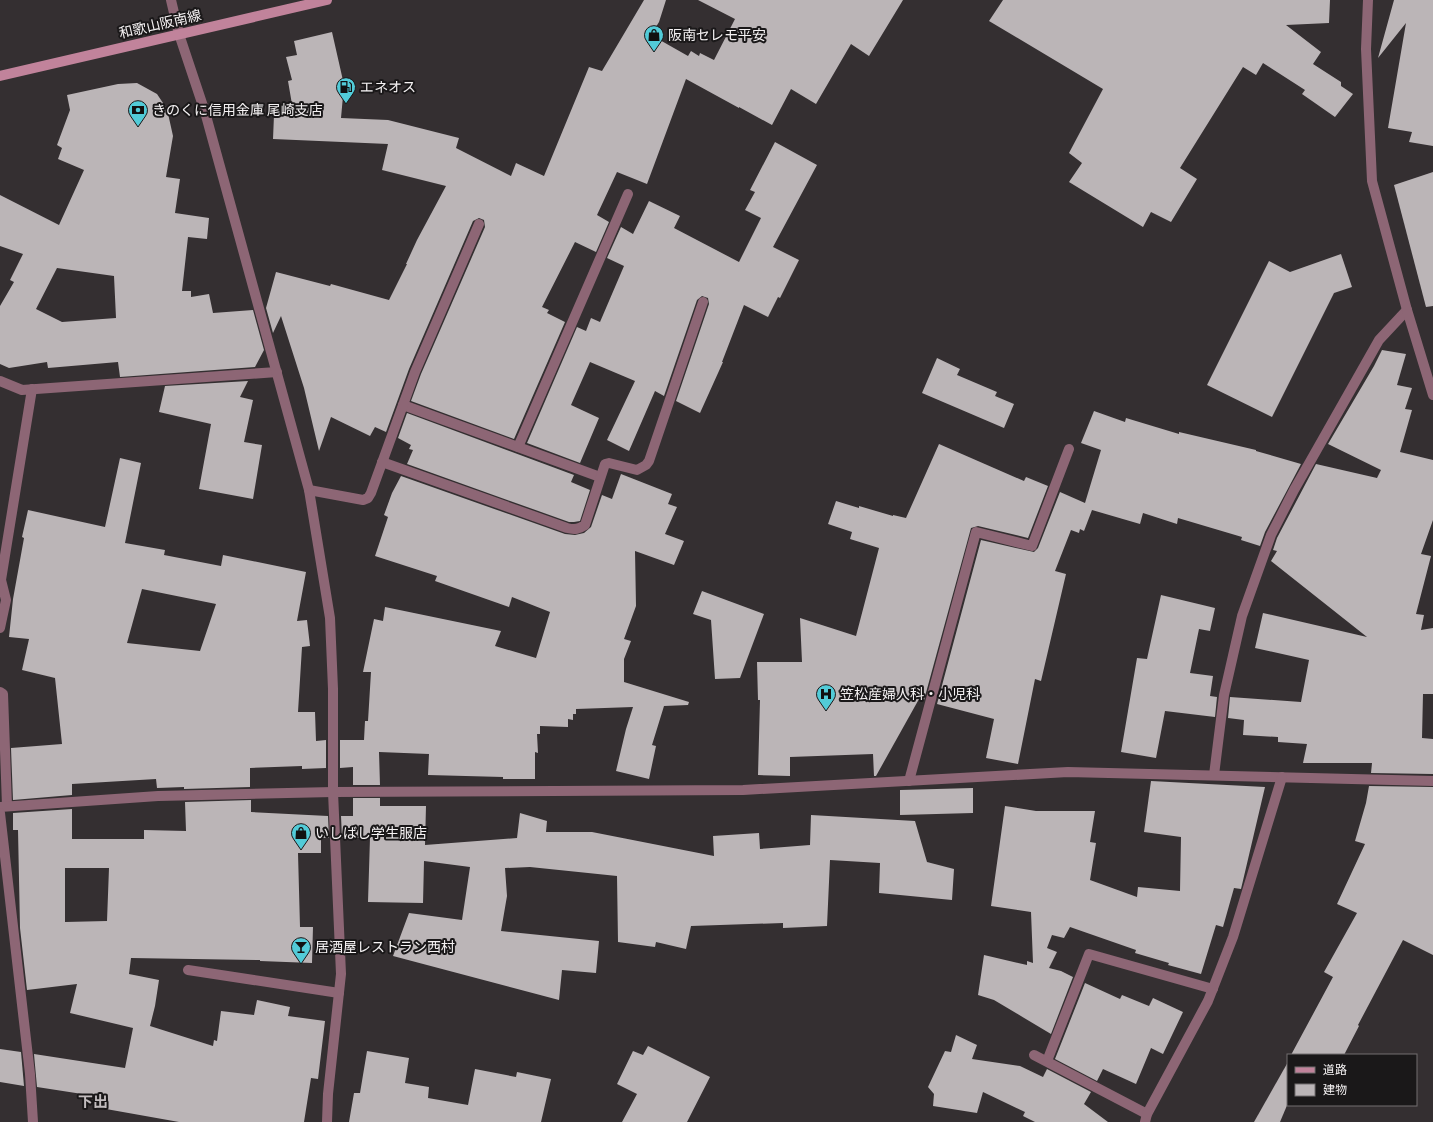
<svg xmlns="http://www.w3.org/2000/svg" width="1433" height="1122" viewBox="0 0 1433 1122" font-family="Commissioner,'Noto Sans JP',sans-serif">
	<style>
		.building { fill: #bbb5b7; fill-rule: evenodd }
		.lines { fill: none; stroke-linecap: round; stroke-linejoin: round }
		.minor { stroke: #8d6675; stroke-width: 10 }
		.tertiary { stroke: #8d6675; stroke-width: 10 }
		.secondary { stroke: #c1839b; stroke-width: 10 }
		.labels { text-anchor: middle; stroke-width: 4; stroke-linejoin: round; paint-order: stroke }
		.street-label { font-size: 14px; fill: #f5f2f3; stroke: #1a1819 }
		.poi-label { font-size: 14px; fill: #f5f2f3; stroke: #1a1819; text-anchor: start }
		.neighbourhood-label { font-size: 15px; font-weight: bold; fill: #c2bcbe; stroke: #1a1819 }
	</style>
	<rect width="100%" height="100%" fill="#342f31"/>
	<g class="building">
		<polygon points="644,0 666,0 659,22 651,35 688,56 691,51 699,56 700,53 714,60 735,19 698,0 903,0 869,56 851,44 816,104 791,89 772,125 739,107 739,108 686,79 647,184 617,172 597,215 609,222 596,252 575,242 542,307 549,310 547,313 565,322 514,439 411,401 421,374 485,227 484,220 479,218 473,221 409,369 386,432 375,427 370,436 331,417 319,451 304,388 281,316 273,333 266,308 276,272 330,286 331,284 389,300 407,264 406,264 417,240 446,186 382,170 388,144 273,139 274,115 294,116 288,81 292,80 286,57 297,55 294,41 332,32 344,85 341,118 388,120 459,138 456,148 511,176 516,163 544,176 589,67 602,71"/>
		<polygon points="1003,0 1330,0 1329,23 1286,25 1321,52 1313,64 1341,82 1341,86 1353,94 1335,117 1302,94 1305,90 1263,63 1256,75 1243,67 1180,168 1197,179 1171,222 1151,212 1143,227 1069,182 1082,163 1069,153 1103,89 989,21"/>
		<polygon points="1394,0 1433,0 1433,146 1409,142 1412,132 1388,128 1406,23 1378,58"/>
		<path d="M 137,83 L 157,94 L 167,109 L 173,136 L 166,177 L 180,179 L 175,213 L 209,218 L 207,239 L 188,237 L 182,291 L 191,291 L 191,297 L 209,294 L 213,313 L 253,310 L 264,350 L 255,367 L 120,377 L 118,362 L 48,368 L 47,362 L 9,368 L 0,364 L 0,306 L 14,282 L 10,280 L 23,254 L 0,246 L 0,195 L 59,225 L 84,170 L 58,159 L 62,148 L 57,145 L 70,110 L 67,95 L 118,84 ZM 57,268 L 114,276 L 116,318 L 62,322 L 36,309 Z"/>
		<polygon points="775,142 817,165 773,247 799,260 780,298 778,297 768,317 744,305 722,362 723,362 700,413 676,401 709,304 708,298 702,296 697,300 664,396 655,391 629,451 607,440 635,381 590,362 571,405 599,418 580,463 527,443 577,327 586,331 591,318 600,322 624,266 607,258 621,227 633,234 649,201 680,216 674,228 739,262 761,218 745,210 755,192 750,190"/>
		<polygon points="1433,172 1433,306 1426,307 1394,185"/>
		<polygon points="1341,254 1352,287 1334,293 1272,417 1207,385 1269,261 1290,272"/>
		<polygon points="1382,350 1406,354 1397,385 1412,388 1405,409 1412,410 1400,452 1433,460 1433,520 1421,554 1431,556 1416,614 1424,615 1421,630 1433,628 1433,694 1423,694 1422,738 1433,739 1433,774 1371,773 1372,763 1303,763 1307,744 1278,742 1278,737 1243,735 1244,720 1228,718 1230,697 1301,702 1309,660 1255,648 1263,613 1367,637 1271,561 1277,551 1273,550 1277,538 1316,464 1377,478 1381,470 1328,444 1374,366"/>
		<polygon points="937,358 960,369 957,375 997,392 995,396 1014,404 1004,428 922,393"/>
		<polygon points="248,381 240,397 253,400 244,442 262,445 253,499 199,489 211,424 159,412 165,386"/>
		<polygon points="1094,411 1125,422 1126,418 1179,434 1179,432 1256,450 1256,451 1301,464 1265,532 1260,546 1241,540 1242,537 1178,518 1177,524 1143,513 1140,524 1092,510 1084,531 1080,529 1079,533 1071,530 1055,571 1066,574 1041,681 1035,679 1018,764 986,758 994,719 937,704 981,540 1034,552 1038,548 1060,492 1085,503 1101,450 1081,443"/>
		<polygon points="407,413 574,475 571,482 590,490 580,521 574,522 569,522 407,464 413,450 409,449 411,445 398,438"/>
		<polygon points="939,444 1024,481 1026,477 1048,486 1028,538 978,526 971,528 924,700 919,699 876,776 874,776 873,754 790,757 790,776 758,775 760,700 758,700 757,662 802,662 800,618 856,636 879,548 850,539 852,532 828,524 836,501 859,508 859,506 893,516 893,515 906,518"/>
		<path d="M 120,458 L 141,463 L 125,543 L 165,550 L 164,555 L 221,566 L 223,555 L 306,572 L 297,621 L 307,620 L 310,646 L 302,647 L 298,712 L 315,712 L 316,741 L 326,740 L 326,768 L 302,769 L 302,766 L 250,768 L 250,787 L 184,789 L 184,787 L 157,788 L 156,779 L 72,784 L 72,795 L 13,800 L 11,748 L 62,744 L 55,678 L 22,670 L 29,639 L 9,637 L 13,599 L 24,538 L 22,537 L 28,510 L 105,527 ZM 142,589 L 216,604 L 200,651 L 127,643 Z"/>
		<polygon points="621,474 672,494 668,504 677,507 665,534 684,541 674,565 635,551 636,606 624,639 631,641 624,659 624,682 689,702 688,705 664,706 652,745 656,746 649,779 616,771 626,729 633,707 576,709 576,714 573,714 573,720 568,719 568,727 540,726 540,734 537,734 538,753 535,752 535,779 503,779 503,777 428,775 429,754 379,752 380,785 353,785 353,767 340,768 340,740 364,740 365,721 368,721 371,672 363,672 374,619 383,621 385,607 501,631 495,646 536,658 550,612 512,597 509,607 435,581 437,576 375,556 388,517 384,515 392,493 401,476 565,534 575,535 584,533 591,527 602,495 612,499"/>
		<polygon points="702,591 764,614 740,678 715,679 711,620 693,614"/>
		<polygon points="1161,595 1215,608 1210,631 1199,629 1190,673 1213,676 1210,696 1217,697 1215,717 1165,711 1156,758 1121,752 1137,658 1147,659"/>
		<polygon points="1151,781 1265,787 1241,889 1234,888 1223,927 1216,925 1201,974 1168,965 1169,963 1135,953 1136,950 1070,927 1064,938 1052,935 1047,948 1057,952 1049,968 1061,971 1073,977 1051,1034 994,1000 978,995 984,955 1027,965 1027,961 1033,963 1031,912 991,906 1005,806 1036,811 1095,811 1090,842 1096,843 1090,880 1137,897 1138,887 1180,891 1181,837 1144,832"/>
		<polygon points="1369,786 1433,787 1433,955 1403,940 1358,1025 1359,1026 1344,1055 1291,1055 1333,977 1324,972 1357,913 1337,904 1365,844 1355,841 1366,803"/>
		<polygon points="973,788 973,813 900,815 900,790"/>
		<polygon points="353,798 380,798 380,806 426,806 425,845 517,838 520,813 547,821 546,832 592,832 714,856 713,836 759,833 760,849 810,845 811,815 915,821 927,862 954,869 952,900 879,893 880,863 830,860 827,926 783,928 783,923 691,926 686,949 656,942 655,947 618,942 617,876 530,867 505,868 507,896 501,931 599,941 596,973 562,970 559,1000 393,956 409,913 462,920 470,867 424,861 423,903 368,902 370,838 342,838 341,816 353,816"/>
		<path d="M 251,800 L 251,812 L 328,816 L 329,838 L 321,838 L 321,853 L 298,853 L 300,927 L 313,927 L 312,963 L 260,961 L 260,960 L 131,958 L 129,974 L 159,980 L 155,1006 L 150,1026 L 213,1046 L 214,1040 L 217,1041 L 221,1011 L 254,1015 L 257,1000 L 290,1007 L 288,1016 L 325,1021 L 318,1079 L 311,1078 L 304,1122 L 179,1122 L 106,1109 L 108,1098 L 37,1087 L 34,1054 L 125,1068 L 133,1028 L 70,1013 L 77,984 L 27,990 L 20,928 L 18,830 L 13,830 L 13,813 L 72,809 L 72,839 L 144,839 L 144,830 L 186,831 L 185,802 ZM 65,868 L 109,868 L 107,921 L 65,922 Z"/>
		<polygon points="1085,983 1120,999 1122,995 1149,1006 1153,998 1183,1012 1163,1054 1151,1048 1136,1084 1103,1069 1097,1081 1055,1059"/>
		<polygon points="956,1035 977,1045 972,1059 1020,1066 1043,1077 1047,1069 1091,1092 1084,1104 1108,1122 1035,1122 1023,1116 1025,1112 983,1092 977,1113 933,1106 934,1094 928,1087 945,1051 951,1052"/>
		<polygon points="648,1046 710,1077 687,1122 622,1122 637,1094 617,1084 633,1051 643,1055"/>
		<polygon points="0,1049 21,1052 24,1086 0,1082"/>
		<polygon points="367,1051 409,1058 405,1083 429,1087 428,1098 468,1105 475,1069 516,1077 517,1072 551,1079 541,1122 349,1122 354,1093 360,1093"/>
		<polygon points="1288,1062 1288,1103 1280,1122 1254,1122"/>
	</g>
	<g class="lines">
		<g class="minor">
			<polyline points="0,381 22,390 277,372"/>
			<polyline points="403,405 600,477"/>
			<polyline points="518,447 628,194"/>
			<path d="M 382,462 L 567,528 C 575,530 579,529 585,525 L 605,464 L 609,463 L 637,470 L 646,465 L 649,461 L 703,302"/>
			<polyline points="309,490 363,500 368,498 371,493 415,372 479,224"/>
			<polyline points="0,628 6,600 1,580 32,389"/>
			<polyline points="0,692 3,694 7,806"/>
			<polyline points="1214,775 1224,695 1242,616 1271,535 1294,490 1379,340 1407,310"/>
			<polyline points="909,781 976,532 1032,546 1069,449"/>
			<polyline points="0,807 158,796 333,792 743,790 1068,772 1433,781"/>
			<polyline points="0,813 30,1074 33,1122"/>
			<polyline points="188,970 339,993"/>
			<polyline points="1034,1055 1147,1114"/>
			<polyline points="1047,1061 1089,954 1213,989"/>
			<polyline points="1145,1122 1147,1114 1208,1001 1233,937 1282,777"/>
		</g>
		<g class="tertiary">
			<polyline points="171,0 179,34 205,112 309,490 330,618 333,689 333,792 341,974 328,1094 327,1122"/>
			<polyline points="1368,0 1366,49 1372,181 1407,310 1433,395"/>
		</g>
		<polyline class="secondary" points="0,76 327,0"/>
	</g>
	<defs>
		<g id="shop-pin" transform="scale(1)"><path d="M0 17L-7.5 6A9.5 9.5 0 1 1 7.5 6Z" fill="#52cbd8" stroke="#1a1819"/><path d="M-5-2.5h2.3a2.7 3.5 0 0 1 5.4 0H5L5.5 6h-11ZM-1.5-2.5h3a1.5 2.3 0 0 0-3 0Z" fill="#111"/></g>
		<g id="fuel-pin" transform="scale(1)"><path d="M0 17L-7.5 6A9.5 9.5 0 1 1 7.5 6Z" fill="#52cbd8" stroke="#1a1819"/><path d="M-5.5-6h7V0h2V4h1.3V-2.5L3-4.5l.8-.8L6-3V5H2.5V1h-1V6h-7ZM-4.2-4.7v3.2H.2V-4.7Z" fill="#111"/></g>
		<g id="bank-pin" transform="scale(1)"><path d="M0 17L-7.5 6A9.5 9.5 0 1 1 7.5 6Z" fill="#52cbd8" stroke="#1a1819"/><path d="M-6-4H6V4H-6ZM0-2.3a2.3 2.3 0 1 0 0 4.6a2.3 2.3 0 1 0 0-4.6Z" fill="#111"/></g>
		<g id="hospital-pin" transform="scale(1)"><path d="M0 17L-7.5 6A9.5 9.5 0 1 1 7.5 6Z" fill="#52cbd8" stroke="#1a1819"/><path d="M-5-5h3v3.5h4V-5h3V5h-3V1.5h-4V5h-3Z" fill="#111"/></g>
		<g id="bar-pin" transform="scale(1)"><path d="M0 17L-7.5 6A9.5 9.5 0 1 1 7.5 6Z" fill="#52cbd8" stroke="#1a1819"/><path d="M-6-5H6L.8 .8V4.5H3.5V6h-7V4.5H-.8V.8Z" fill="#111"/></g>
	</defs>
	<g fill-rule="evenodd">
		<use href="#shop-pin" x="654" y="35"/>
		<use href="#fuel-pin" x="346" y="87"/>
		<use href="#bank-pin" x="138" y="110"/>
		<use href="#hospital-pin" x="826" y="694"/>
		<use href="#shop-pin" x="301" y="833"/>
		<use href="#bar-pin" x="301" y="947"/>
	</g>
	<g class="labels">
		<g class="street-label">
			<text transform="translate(160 24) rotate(-13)" y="5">和歌山阪南線</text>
		</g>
		<g class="poi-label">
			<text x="668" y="40">阪南セレモ平安</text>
			<text x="360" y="92">エネオス</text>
			<text x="152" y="115">きのくに信用金庫 尾崎支店</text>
			<text x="840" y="699">笠松産婦人科・小児科</text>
			<text x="315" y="838">いしばし学生服店</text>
			<text x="315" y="952">居酒屋レストラン西村</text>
		</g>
		<g class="neighbourhood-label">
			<text x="93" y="1107">下出</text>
		</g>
	</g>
	<rect x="1287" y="1054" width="130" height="52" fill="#1a1819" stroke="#726f70"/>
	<rect x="1295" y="1067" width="20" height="6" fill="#c1839b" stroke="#726f70"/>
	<text x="1323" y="1074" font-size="12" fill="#f5f2f3">道路</text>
	<rect x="1295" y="1084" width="20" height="12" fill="#bbb5b7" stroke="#726f70"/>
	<text x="1323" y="1094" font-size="12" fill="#f5f2f3">建物</text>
</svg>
